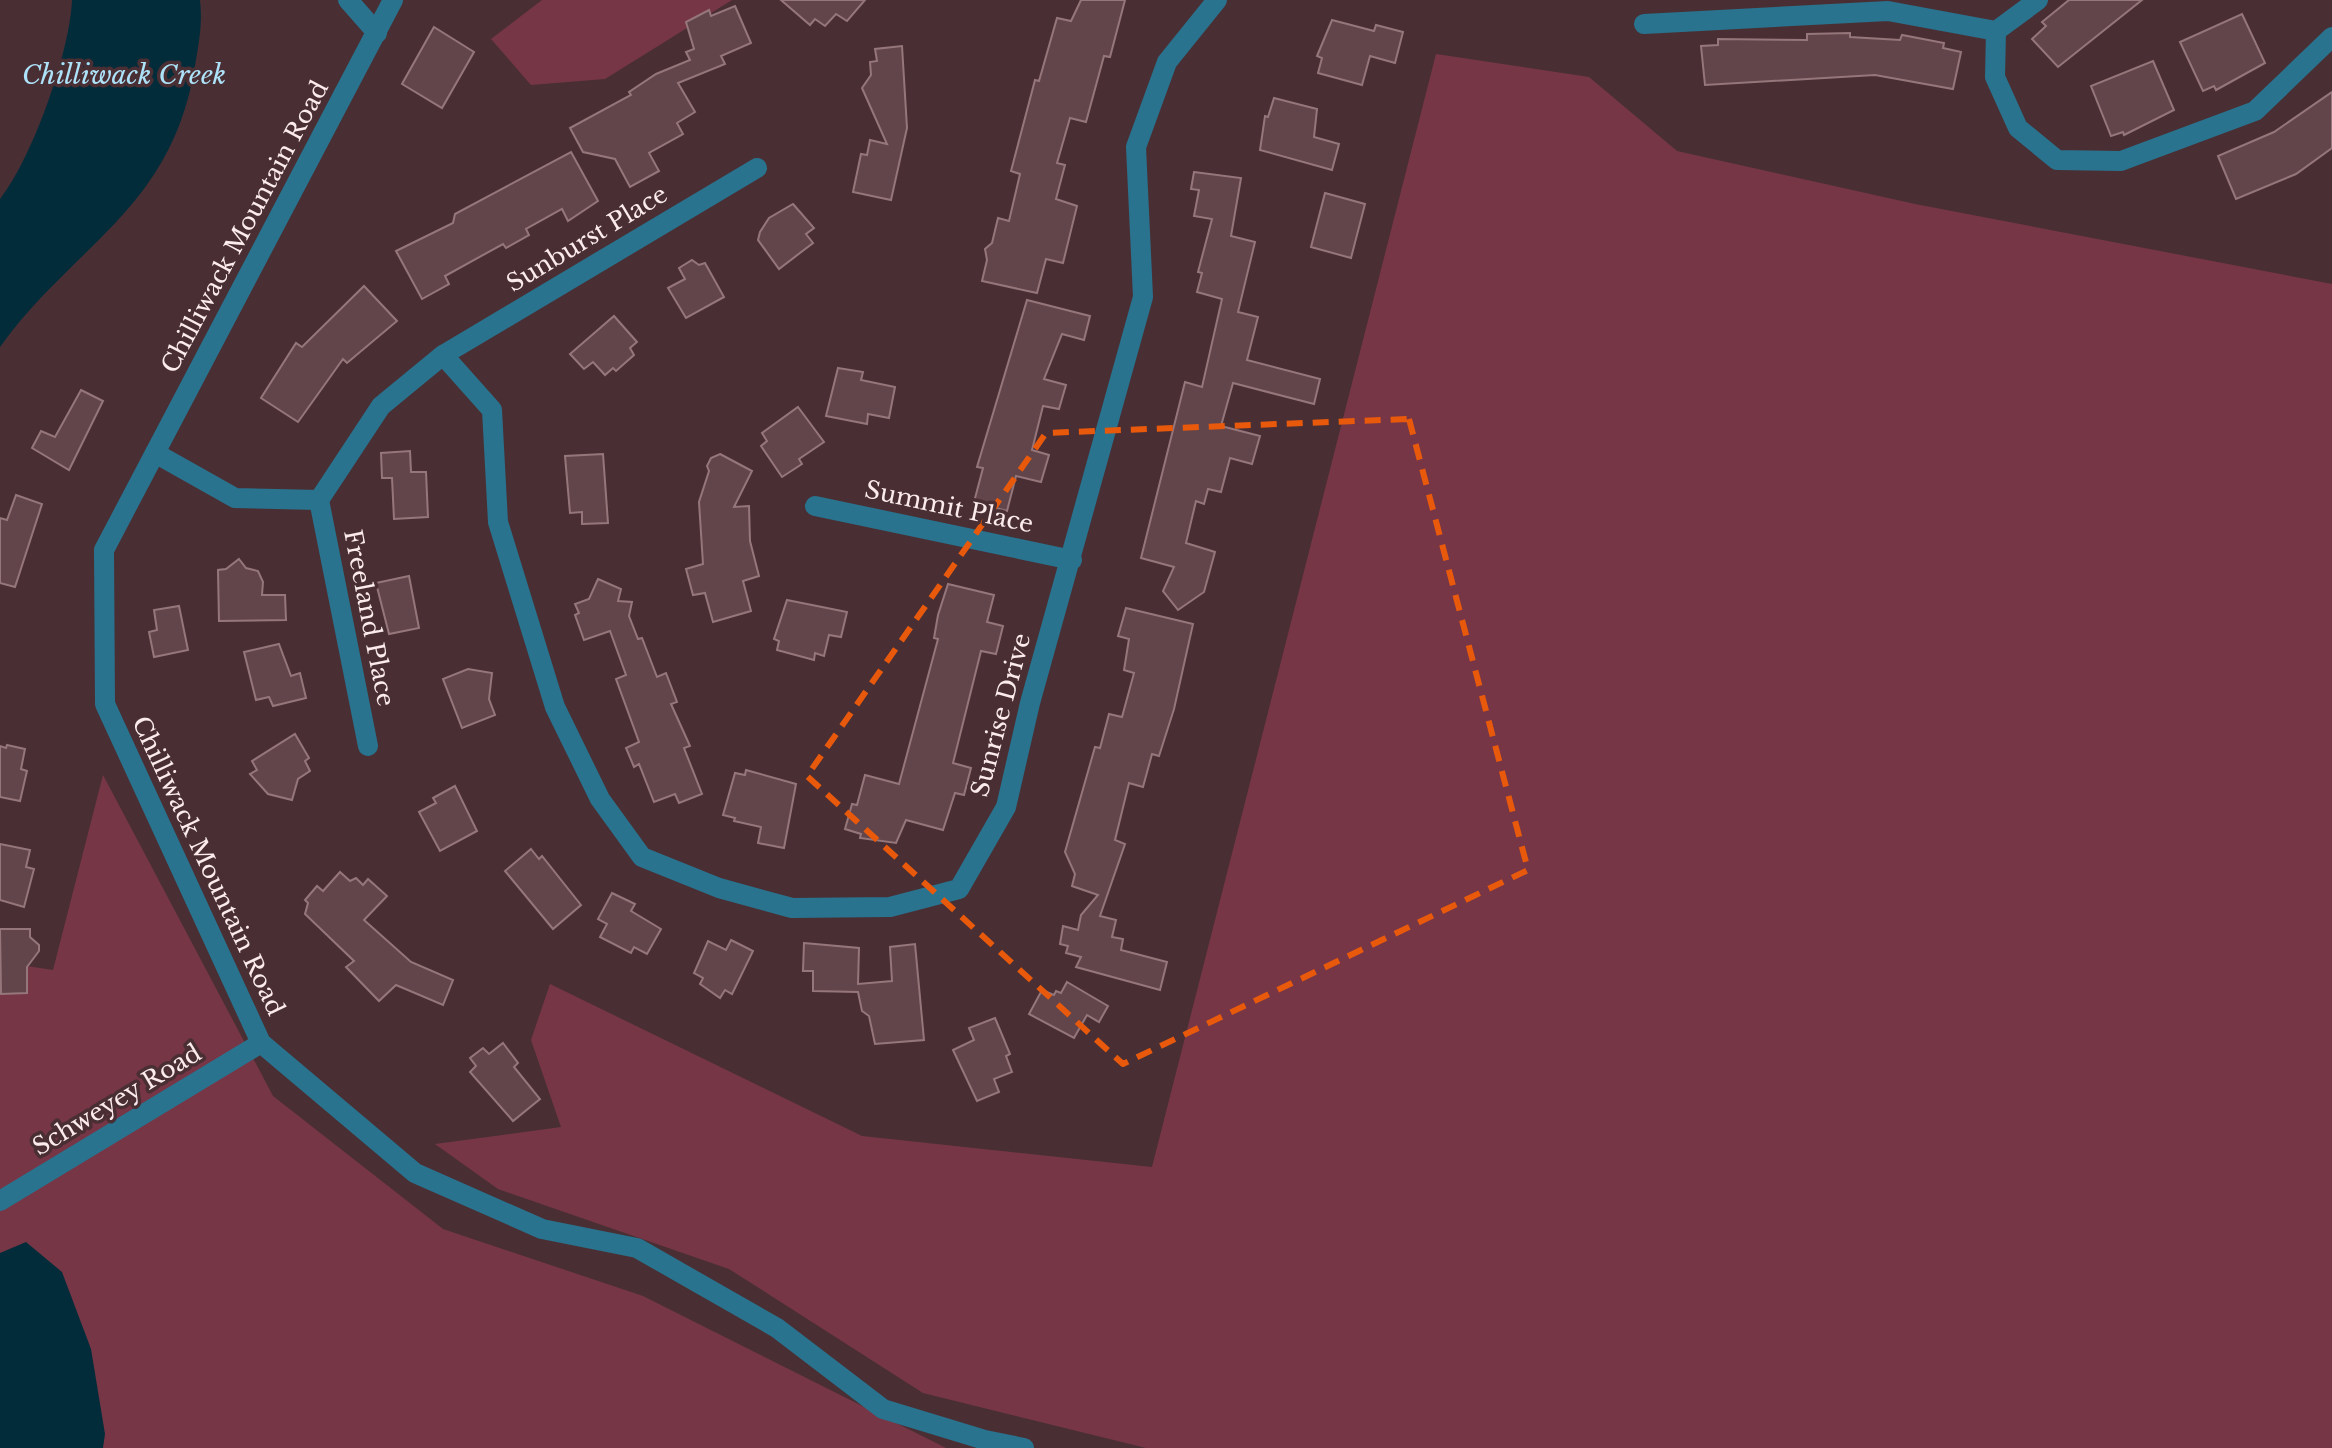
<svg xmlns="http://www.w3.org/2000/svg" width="2332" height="1448" viewBox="0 0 2332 1448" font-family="'Libre Baskerville',serif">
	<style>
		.green { fill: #773646 }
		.water { fill: #032c3a }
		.building { fill: #62454a; stroke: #95767b; stroke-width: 2 }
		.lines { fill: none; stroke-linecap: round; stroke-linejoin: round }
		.minor { stroke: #29738e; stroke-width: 20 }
		.marked { fill: none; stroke: #e8590c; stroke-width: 6; stroke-dasharray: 16 10; stroke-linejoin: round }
		.labels { text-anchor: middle; stroke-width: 7; stroke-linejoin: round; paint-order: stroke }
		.street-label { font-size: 24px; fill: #fcebed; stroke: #492f34 }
		.water-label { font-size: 26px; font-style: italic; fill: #aee2f9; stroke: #492f34 }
	</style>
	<rect width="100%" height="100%" fill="#492f34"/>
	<g class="green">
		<polygon points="542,0 732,0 605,79 531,85 491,39"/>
		<polygon points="1436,54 1589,77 1677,151 1915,204 2332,284 2332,1448 1146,1448 923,1393 729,1269 498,1189 435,1144 561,1127 531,1040 550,984 862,1136 1152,1167"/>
		<polygon points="103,775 273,1096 443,1229 643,1296 946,1448 75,1448 0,1423 0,962 53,970"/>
	</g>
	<g class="water">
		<path d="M 72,0 L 200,0 C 203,26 198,47 194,72 C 168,212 73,245 0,347 L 0,199 C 32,159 70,52 72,0 Z"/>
		<polygon points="26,1242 62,1272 91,1349 105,1434 103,1448 0,1448 0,1253"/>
	</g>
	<g class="building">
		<polygon points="781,0 865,0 847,21 836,14 825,26 815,19 810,25"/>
		<polygon points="1081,0 1125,0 1110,57 1104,56 1086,122 1070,118 1057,163 1065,165 1056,199 1077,206 1063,263 1046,259 1037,293 982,281 987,260 985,249 992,243 998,218 1009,221 1020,174 1011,171 1035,80 1039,81 1057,18 1071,21"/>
		<polygon points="2069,0 2142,0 2058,67 2032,39 2046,26 2042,22"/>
		<polygon points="735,6 751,43 721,56 725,64 678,83 695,112 677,123 683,134 649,153 659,171 630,187 615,159 583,152 570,128 631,95 629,92 656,74 690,60 686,52 694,49 686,22 709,10 711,16"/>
		<polygon points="2242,14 2265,63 2216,90 2214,86 2203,91 2180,42"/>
		<polygon points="1332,20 1374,31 1376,25 1403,32 1395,63 1370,56 1362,85 1318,73 1322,58 1317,56"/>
		<polygon points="434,27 474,52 442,108 402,84"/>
		<polygon points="1850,33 1850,37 1900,40 1902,35 1944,43 1943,48 1961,52 1953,89 1875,75 1705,85 1701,46 1718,45 1718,39 1807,40 1807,34"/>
		<polygon points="902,46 907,128 891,200 853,192 861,154 867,155 870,140 887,144 862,88 871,75 870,62 877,61 875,49"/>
		<polygon points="2153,61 2174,110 2124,135 2123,132 2111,136 2091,86"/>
		<polygon points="2332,92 2332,148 2296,174 2236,199 2218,156 2274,132"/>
		<polygon points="1274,98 1317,109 1314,137 1339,144 1332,170 1260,150 1265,116 1268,117"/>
		<polygon points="571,152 598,201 568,221 562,209 526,229 529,235 506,248 503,244 445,276 449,284 422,299 396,251 453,223 455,214"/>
		<polygon points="1194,172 1241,178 1231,236 1255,242 1238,312 1258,317 1247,360 1320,379 1314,404 1233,383 1221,426 1260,436 1252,464 1230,458 1221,492 1208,489 1204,504 1196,501 1186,543 1215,552 1204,592 1178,610 1163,591 1174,567 1141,558 1185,382 1202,387 1222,299 1197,292 1202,273 1198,272 1212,219 1194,216 1199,190 1191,189"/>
		<polygon points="1325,193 1365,204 1351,258 1311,247"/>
		<polygon points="793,204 814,228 806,234 813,243 779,269 758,240 760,232 769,218"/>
		<polygon points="692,260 699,265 705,263 724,297 686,318 668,288 685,279 679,268"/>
		<polygon points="364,286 397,321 347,363 343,359 298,422 261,398 296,343 302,347"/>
		<polygon points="1027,300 1090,316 1084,340 1062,334 1044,379 1066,385 1059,409 1043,406 1032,450 1049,455 1041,482 1016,476 1007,511 974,502 983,468 977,467"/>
		<polygon points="614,316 637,342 630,348 634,355 616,371 613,368 605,375 593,362 584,369 570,354"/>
		<polygon points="838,368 863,372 861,380 895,387 889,418 868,414 867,424 826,416"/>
		<polygon points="81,390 103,401 69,470 32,448 41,431 55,437"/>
		<polygon points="798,407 824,442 799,459 802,464 782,477 761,446 767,441 762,433"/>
		<polygon points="410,451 411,472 426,472 428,517 394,519 392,478 382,478 381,453"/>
		<polygon points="603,454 608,523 582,524 582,512 570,513 565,456"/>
		<polygon points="720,454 752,471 734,507 749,506 750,541 759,576 743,581 751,611 713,622 705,593 693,595 686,569 703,564 699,502 709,471 707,466 711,458"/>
		<polygon points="16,495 42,504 15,587 0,583 0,518 7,520"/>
		<polygon points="239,559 246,568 258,571 263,582 262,595 285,595 286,620 219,621 218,570 226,569"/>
		<polygon points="409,576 419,628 389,634 376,583"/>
		<polygon points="598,579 621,589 618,601 632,602 629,616 638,639 642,638 657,677 666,673 677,702 671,704 690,746 684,748 702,794 679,803 675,794 654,802 639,764 634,767 626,748 639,742 616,679 626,675 610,631 584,640 575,615 579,613 575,604 589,599"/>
		<polygon points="948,584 994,595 987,622 1003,626 996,654 981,651 953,763 971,768 964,795 955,793 943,830 906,820 896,843 860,838 861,834 845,829 852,804 857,805 865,775 899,784 938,639 934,638 938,615"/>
		<polygon points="787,600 847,612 841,637 829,635 824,656 815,653 814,660 777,650 779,641 774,639"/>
		<polygon points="179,606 188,650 154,657 149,632 157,630 154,610"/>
		<polygon points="1126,608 1193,624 1174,709 1159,756 1152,754 1143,787 1129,783 1115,840 1125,844 1100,916 1116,920 1112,937 1123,939 1121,950 1167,962 1160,990 1076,967 1081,957 1066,953 1068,946 1060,944 1063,926 1078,930 1081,915 1098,895 1072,886 1075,874 1065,852 1095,747 1100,748 1109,714 1122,717 1134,673 1124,670 1129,639 1118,636"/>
		<polygon points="279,644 291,676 300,673 306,698 273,706 269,697 256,700 244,652"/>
		<polygon points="468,669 492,673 489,699 495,715 462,728 443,679"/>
		<polygon points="295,734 309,758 305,761 310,771 298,779 292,800 268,794 250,774 257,770 252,761"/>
		<polygon points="7,745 25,749 21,769 27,771 20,801 0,797 0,746 6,748"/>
		<polygon points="746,770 796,784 784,848 758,843 761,827 734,821 735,818 723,815 735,773 745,775"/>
		<polygon points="455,786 477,831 440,851 419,812 436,803 433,798"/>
		<polygon points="0,844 30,850 26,867 34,869 24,907 0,900"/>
		<polygon points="531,849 539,859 542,856 581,905 553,929 505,871"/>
		<polygon points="340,872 350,881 356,878 363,885 368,879 387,896 364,920 411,962 453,980 443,1005 396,985 379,1001 346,967 354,961 305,914 308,903 305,900 317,886 323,891"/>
		<polygon points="612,893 635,904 631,911 661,929 647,954 634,947 631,953 600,937 607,924 598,919"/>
		<polygon points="0,929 30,929 30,937 39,945 39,951 27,967 27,993 1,994"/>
		<polygon points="731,940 753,951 732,994 725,990 720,998 700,984 703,978 694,973 708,941 726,950"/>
		<polygon points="804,943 859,948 858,984 892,981 890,947 915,944 924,1040 875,1044 869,1016 862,1011 858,992 813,991 813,971 803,971"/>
		<polygon points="1067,982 1108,1006 1099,1022 1087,1015 1074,1038 1029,1014 1042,990 1054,995 1056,991 1061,993"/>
		<polygon points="995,1018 1010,1054 1006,1056 1012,1072 994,1079 999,1092 977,1101 953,1050 974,1040 969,1028"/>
		<polygon points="503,1043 518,1063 514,1067 540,1099 513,1121 470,1072 476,1066 470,1058 483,1048 489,1054"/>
	</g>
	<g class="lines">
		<g class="minor">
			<polyline points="348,0 377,33"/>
			<polyline points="393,0 104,550 105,704 261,1043 415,1173 542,1229 637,1248 777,1328 883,1409 985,1440 1024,1448"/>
			<polyline points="1644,24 1888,11 1996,31 2038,0"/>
			<polyline points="1996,31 1995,77 2018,128 2057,160 2121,161 2255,111 2332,37"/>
			<polyline points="443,355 757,168"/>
			<polyline points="155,453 235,498 319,500 381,406 443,355 492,410 498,522 555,707 600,799 642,857 719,888 792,908 890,907 959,889 1006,807 1030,703 1143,297 1136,147 1167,62 1217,0"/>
			<polyline points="319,500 368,746"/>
			<polyline points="815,506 1072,560"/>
			<polyline points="0,1201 261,1043"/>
		</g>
	</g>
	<path class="marked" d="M 1409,419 L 1528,870 L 1123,1064 L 807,776 L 1046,433 Z"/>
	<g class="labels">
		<g class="street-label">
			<text transform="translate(245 227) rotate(-62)" y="8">Chilliwack Mountain Road</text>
			<text transform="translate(587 239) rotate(-31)" y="8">Sunburst Place</text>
			<text transform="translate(949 507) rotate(12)" y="8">Summit Place</text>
			<text transform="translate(369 618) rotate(79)" y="8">Freeland Place</text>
			<text transform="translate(1001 715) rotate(-75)" y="8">Sunrise Drive</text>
			<text transform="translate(208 866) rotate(65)" y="8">Chilliwack Mountain Road</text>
			<text transform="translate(117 1100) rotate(-31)" y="8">Schweyey Road</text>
		</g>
		<g class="water-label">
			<text x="124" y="84">Chilliwack Creek</text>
		</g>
	</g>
</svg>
